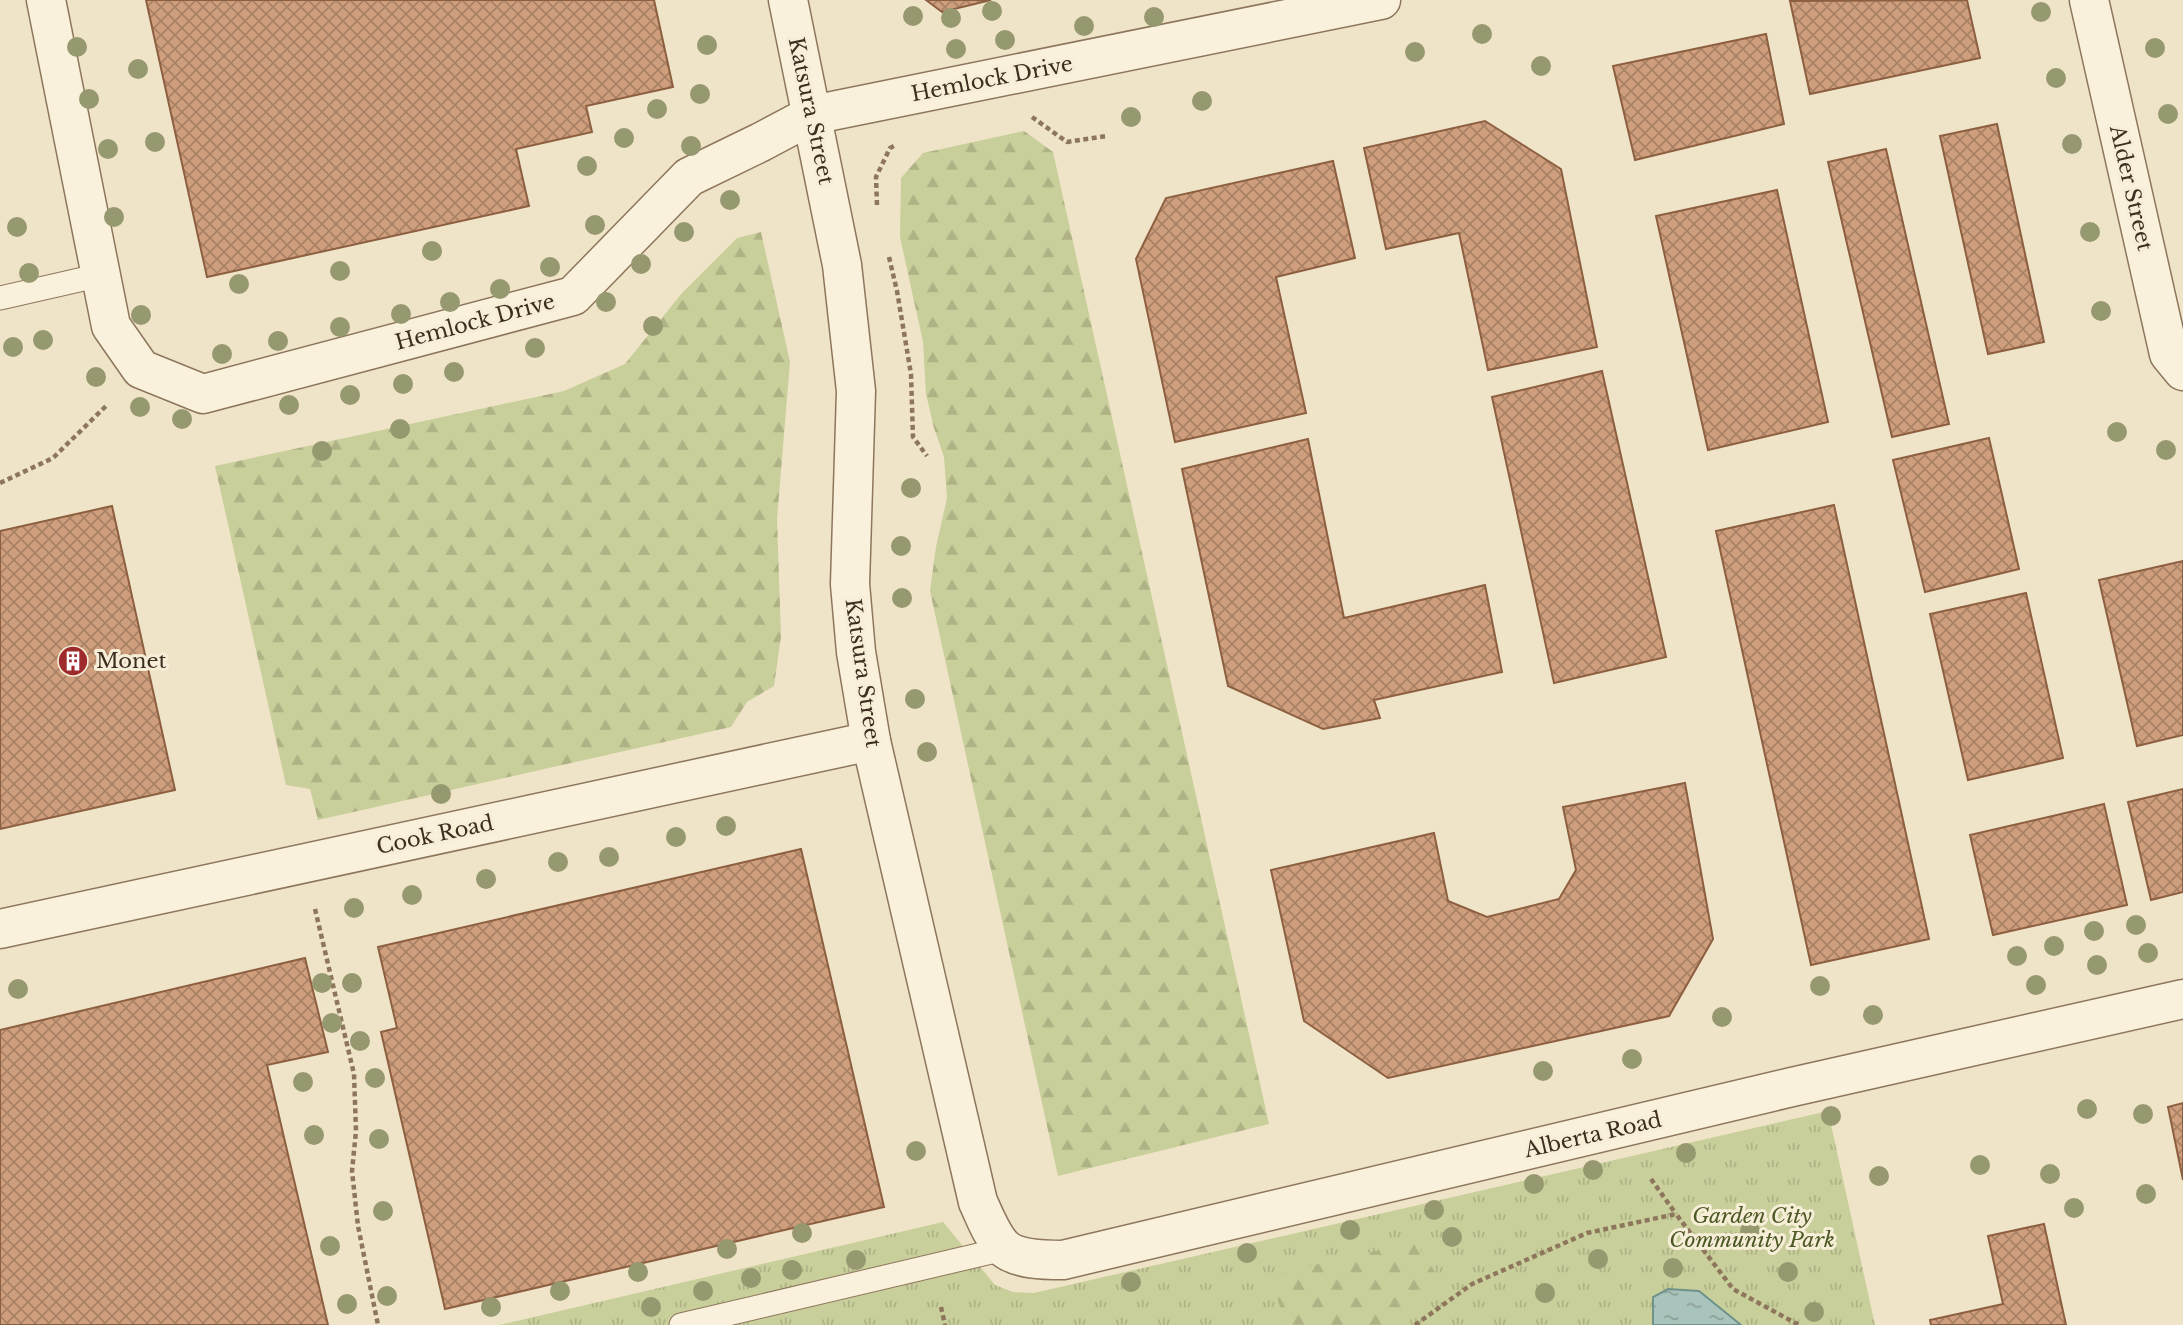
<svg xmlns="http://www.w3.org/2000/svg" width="2183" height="1325" viewBox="0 0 2183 1325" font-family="'Libre Baskerville',serif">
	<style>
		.grass { fill: url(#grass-tufts) }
		.forest { fill: url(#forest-firs) }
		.water { fill: url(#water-ripples); stroke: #6f938a; stroke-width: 2 }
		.building { fill: url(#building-cross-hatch); stroke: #8d5f41; stroke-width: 2 }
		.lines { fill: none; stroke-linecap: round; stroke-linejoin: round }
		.service-casing { stroke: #8d765c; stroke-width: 25 }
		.minor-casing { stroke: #8d765c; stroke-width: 41 }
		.path { stroke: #8d765c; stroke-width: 4.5; stroke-dasharray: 5 3.5; stroke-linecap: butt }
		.service { stroke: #faf1dc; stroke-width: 23 }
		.minor { stroke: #faf1dc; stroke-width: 38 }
		.tree { fill: #96986f }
		.labels { text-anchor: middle; stroke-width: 6; stroke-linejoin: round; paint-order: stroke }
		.street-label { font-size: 21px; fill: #3d2e20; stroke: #f7eed8 }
		.poi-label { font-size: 21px; fill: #3d2e20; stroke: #f7eed8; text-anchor: start }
		.park-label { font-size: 21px; font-style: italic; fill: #4d5a26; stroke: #f7eed8 }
	</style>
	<defs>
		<pattern id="grass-tufts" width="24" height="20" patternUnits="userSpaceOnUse" patternTransform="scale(1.75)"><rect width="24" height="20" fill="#c9cf9b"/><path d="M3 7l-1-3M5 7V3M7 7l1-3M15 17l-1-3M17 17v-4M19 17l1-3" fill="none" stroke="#aeb285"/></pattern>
		<pattern id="forest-firs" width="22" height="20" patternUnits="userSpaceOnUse" patternTransform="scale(1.75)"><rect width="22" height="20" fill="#c9cf9b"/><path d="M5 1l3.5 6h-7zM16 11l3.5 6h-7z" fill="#aeb285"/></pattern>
		<pattern id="water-ripples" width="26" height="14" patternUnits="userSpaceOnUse" patternTransform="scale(1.75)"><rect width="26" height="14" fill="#a9c4bc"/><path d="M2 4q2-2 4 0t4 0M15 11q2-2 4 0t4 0" fill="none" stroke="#8ba098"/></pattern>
		<pattern id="building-cross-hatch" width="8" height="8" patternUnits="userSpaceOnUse" patternTransform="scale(1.75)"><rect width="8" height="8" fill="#cf9f7d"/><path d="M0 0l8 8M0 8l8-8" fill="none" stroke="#a98266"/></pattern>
	</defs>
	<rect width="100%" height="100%" fill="#f0e4c8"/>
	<polygon class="grass" points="1828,1111 1875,1325 499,1325 943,1222 995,1285 1013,1292 1034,1293"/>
	<g class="forest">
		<polygon points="1024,131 1053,152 1269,1124 1058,1176 930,591 936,547 947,498 944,457 934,428 926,394 923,342 900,237 901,178 923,153"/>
		<polygon points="761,232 790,362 777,519 781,636 774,686 747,702 731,727 318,820 310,789 286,785 215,466 564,391 625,364 682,293 737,238"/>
		<polygon points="1415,1242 1440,1280 1397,1313 1389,1325 1285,1325 1271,1275"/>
	</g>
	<polygon class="water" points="1668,1289 1699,1291 1741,1325 1653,1325 1653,1297"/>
	<g class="building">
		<polygon points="146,0 654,0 673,87 586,106 592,132 516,149 529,206 207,277"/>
		<polygon points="926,0 991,0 942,12"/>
		<polygon points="1967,0 1980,58 1810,94 1790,1"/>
		<polygon points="1766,34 1784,124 1635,160 1613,66"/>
		<polygon points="1485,121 1561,169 1597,347 1488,370 1459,233 1386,249 1364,148"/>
		<polygon points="1997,124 2044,342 1988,354 1940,136"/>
		<polygon points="1886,149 1949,424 1892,437 1828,162"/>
		<polygon points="1333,161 1355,258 1276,277 1306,413 1175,442 1136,259 1166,198"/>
		<polygon points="1777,190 1828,422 1708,450 1656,216"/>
		<polygon points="1602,371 1666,657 1554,683 1492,397"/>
		<polygon points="1989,438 2019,569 1925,592 1893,460"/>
		<polygon points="1308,439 1344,618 1485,585 1502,672 1374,700 1380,718 1323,729 1228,686 1182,469"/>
		<polygon points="1834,505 1929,939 1811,965 1716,531"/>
		<polygon points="112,506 175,790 0,829 0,531"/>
		<polygon points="2183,561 2183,735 2137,746 2099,580"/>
		<polygon points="2026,593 2063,758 1968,780 1930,614"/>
		<polygon points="1685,783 1713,939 1669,1016 1388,1078 1304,1021 1271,870 1434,833 1448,901 1487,917 1559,899 1576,870 1563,807"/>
		<polygon points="2183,789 2183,892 2151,900 2128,802"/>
		<polygon points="2104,804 2127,905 1993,935 1970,835"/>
		<polygon points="801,849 884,1207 445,1309 381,1032 397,1028 378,947"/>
		<polygon points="305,958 328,1052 267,1065 328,1325 0,1325 0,1030"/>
		<polygon points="2183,1103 2183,1180 2168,1107"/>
		<polygon points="2044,1224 2066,1325 1931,1325 1930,1320 2003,1304 1988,1236"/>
	</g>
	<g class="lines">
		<g class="service-casing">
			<g id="service">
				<polyline points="0,298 101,275"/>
				<polyline points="681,1325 1004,1249"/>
			</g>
		</g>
		<g class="minor-casing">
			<g id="minor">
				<polyline points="46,0 111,326 141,369 203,394 573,296 689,177 761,142 812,115 1381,0"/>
				<path d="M 788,0 L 842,265 L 856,391 L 850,584 L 856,652 L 871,741 L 978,1202 C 985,1217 992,1236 1003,1247 C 1016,1260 1046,1260 1063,1260 L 1792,1087 L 2183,999"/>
				<polyline points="2089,0 2169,354 2183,371"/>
				<polyline points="0,929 871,741"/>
			</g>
		</g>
		<g class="path">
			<polyline points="1032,117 1067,142 1107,136"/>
			<polyline points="877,205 876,177 890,148 894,146"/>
			<polyline points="889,257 897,291 911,374 913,437 927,456"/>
			<polyline points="0,483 53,458 106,406"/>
			<polyline points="315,909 354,1074 356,1131 352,1171 358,1226 378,1325"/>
			<polyline points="1651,1179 1676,1214"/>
			<polyline points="941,1307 945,1325"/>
			<polyline points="1415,1325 1472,1284 1587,1233 1676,1214 1733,1289 1799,1325"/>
		</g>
		<use href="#service" class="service"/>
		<use href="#minor" class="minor"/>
	</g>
	<g class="tree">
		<circle cx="992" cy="11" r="10"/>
		<circle cx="2041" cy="12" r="10"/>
		<circle cx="913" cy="16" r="10"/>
		<circle cx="1154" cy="17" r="10"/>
		<circle cx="951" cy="18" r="10"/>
		<circle cx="1084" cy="26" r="10"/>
		<circle cx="1482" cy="34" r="10"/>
		<circle cx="1005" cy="40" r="10"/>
		<circle cx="707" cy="45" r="10"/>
		<circle cx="77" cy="47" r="10"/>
		<circle cx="2155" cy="48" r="10"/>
		<circle cx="956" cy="49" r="10"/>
		<circle cx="1415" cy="52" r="10"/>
		<circle cx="1541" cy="66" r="10"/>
		<circle cx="138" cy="69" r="10"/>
		<circle cx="2056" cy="78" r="10"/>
		<circle cx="700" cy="94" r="10"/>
		<circle cx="89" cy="99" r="10"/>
		<circle cx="1202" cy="101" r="10"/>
		<circle cx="657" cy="109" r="10"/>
		<circle cx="2168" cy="114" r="10"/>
		<circle cx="1131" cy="117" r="10"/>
		<circle cx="624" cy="138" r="10"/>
		<circle cx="155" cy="142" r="10"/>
		<circle cx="2072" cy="144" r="10"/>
		<circle cx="691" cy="146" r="10"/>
		<circle cx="108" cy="149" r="10"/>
		<circle cx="587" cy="166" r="10"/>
		<circle cx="730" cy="200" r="10"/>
		<circle cx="114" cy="217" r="10"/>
		<circle cx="595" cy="225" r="10"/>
		<circle cx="17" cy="227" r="10"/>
		<circle cx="684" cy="232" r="10"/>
		<circle cx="2090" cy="232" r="10"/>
		<circle cx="432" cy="251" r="10"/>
		<circle cx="641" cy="264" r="10"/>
		<circle cx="550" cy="267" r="10"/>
		<circle cx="340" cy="271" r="10"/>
		<circle cx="29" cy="273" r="10"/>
		<circle cx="239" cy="284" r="10"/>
		<circle cx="500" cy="289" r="10"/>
		<circle cx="450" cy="302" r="10"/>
		<circle cx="606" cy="302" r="10"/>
		<circle cx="2101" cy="311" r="10"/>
		<circle cx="401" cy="314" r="10"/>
		<circle cx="141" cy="315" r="10"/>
		<circle cx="653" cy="326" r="10"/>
		<circle cx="340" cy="327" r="10"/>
		<circle cx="43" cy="340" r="10"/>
		<circle cx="278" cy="341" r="10"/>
		<circle cx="13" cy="347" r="10"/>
		<circle cx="535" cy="348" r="10"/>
		<circle cx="222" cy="354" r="10"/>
		<circle cx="454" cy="372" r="10"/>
		<circle cx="96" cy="377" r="10"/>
		<circle cx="403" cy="384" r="10"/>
		<circle cx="350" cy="395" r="10"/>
		<circle cx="289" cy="405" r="10"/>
		<circle cx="140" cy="407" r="10"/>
		<circle cx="182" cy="419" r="10"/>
		<circle cx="400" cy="429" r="10"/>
		<circle cx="2117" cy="432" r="10"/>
		<circle cx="2166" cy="450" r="10"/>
		<circle cx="322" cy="451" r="10"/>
		<circle cx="911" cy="488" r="10"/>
		<circle cx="901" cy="546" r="10"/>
		<circle cx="902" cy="598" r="10"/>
		<circle cx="915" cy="699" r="10"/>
		<circle cx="927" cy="752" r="10"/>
		<circle cx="441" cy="794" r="10"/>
		<circle cx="726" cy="826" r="10"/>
		<circle cx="676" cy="837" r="10"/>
		<circle cx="609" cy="857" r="10"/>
		<circle cx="558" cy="862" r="10"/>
		<circle cx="486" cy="879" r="10"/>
		<circle cx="412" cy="895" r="10"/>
		<circle cx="354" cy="908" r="10"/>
		<circle cx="2136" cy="925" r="10"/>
		<circle cx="2094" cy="931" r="10"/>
		<circle cx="2054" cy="946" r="10"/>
		<circle cx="2148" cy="953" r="10"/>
		<circle cx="2017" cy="956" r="10"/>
		<circle cx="2097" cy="965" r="10"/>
		<circle cx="322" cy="983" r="10"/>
		<circle cx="352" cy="983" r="10"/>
		<circle cx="2036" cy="985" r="10"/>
		<circle cx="1820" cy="986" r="10"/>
		<circle cx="18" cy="989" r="10"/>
		<circle cx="1873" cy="1015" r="10"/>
		<circle cx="1722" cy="1017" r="10"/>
		<circle cx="332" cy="1023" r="10"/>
		<circle cx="360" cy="1041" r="10"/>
		<circle cx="1632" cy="1059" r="10"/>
		<circle cx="1543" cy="1071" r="10"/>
		<circle cx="375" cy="1078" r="10"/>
		<circle cx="303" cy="1082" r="10"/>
		<circle cx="2087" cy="1109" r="10"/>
		<circle cx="2143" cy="1114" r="10"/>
		<circle cx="1831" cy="1116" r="10"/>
		<circle cx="314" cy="1135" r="10"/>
		<circle cx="379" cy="1139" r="10"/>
		<circle cx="916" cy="1151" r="10"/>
		<circle cx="1686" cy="1153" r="10"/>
		<circle cx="1980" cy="1165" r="10"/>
		<circle cx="1593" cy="1170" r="10"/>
		<circle cx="2050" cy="1174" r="10"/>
		<circle cx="1879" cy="1176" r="10"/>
		<circle cx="1534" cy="1184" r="10"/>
		<circle cx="2146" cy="1194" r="10"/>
		<circle cx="2074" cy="1208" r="10"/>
		<circle cx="1434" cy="1210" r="10"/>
		<circle cx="383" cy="1211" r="10"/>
		<circle cx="1350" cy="1230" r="10"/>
		<circle cx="1750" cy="1231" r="10"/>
		<circle cx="802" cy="1233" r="10"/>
		<circle cx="1452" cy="1237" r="10"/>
		<circle cx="330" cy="1246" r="10"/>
		<circle cx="727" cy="1249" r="10"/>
		<circle cx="1247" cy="1253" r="10"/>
		<circle cx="1598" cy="1259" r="10"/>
		<circle cx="856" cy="1260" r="10"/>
		<circle cx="1673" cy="1268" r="10"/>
		<circle cx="792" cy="1270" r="10"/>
		<circle cx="638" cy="1272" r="10"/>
		<circle cx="1788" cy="1272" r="10"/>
		<circle cx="751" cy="1278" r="10"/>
		<circle cx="1131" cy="1282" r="10"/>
		<circle cx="560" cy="1291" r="10"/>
		<circle cx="703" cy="1291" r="10"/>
		<circle cx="1545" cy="1293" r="10"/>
		<circle cx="387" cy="1296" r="10"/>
		<circle cx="347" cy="1304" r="10"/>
		<circle cx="491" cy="1307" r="10"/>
		<circle cx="651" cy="1307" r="10"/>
		<circle cx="1814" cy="1312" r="10"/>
	</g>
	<defs>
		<g id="building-disc" transform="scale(1.575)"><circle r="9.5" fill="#9e2a2b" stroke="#f7eed8"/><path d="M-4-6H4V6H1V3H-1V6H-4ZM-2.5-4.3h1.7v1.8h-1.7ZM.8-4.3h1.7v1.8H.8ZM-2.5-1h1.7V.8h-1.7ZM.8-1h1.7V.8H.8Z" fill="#fff"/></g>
	</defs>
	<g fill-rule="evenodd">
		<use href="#building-disc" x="73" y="661"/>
	</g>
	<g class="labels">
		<g class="street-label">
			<text transform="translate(992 79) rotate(-11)" y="7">Hemlock Drive</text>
			<text transform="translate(811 111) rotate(78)" y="7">Katsura Street</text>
			<text transform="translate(2131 188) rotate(77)" y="7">Alder Street</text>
			<text transform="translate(475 322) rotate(-15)" y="7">Hemlock Drive</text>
			<text transform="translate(863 673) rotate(82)" y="7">Katsura Street</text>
			<text transform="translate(435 835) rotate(-12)" y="7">Cook Road</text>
			<text transform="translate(1593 1135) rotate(-13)" y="7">Alberta Road</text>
		</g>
		<g class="poi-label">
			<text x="96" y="668">Monet</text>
		</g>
		<g class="park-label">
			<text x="1752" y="1223">Garden City<tspan x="1752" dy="24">Community Park</tspan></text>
		</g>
	</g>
</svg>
